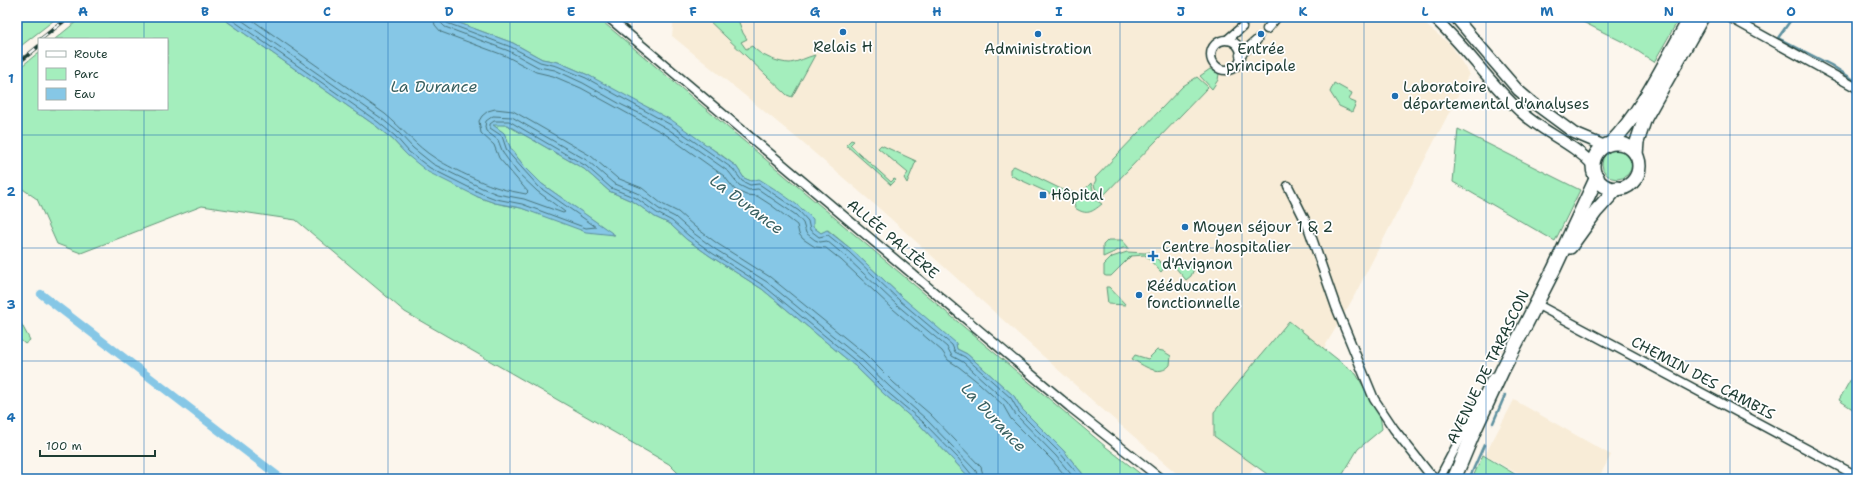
<svg xmlns="http://www.w3.org/2000/svg" width="1874" height="496" viewBox="0 0 1874 496" font-family="'Shantell Sans',sans-serif">
	<style>
		.built { fill: #f8ecd7 }
		.green { fill: #a4eebd; stroke: #629678 }
		.water { fill: #86c7e6; stroke: #5d909f }
		.lines { fill: none; stroke-linecap: round; stroke-linejoin: round }
		.shore { stroke: #48747b; stroke-width: 1 }
		.stream { stroke: #5d909f; stroke-width: 2.5 }
		.canal { stroke: #86c7e6; stroke-width: 8 }
		.minor-tunnel { stroke: #d0d1c8; stroke-width: 8; stroke-dasharray: 8 4; stroke-linecap: butt }
		.minor-casing { stroke: #1f3d34; stroke-width: 11 }
		.tertiary-casing { stroke: #1f3d34; stroke-width: 13 }
		.primary-casing { stroke: #1f3d34; stroke-width: 16 }
		.minor { stroke: #fff; stroke-width: 8 }
		.tertiary { stroke: #fff; stroke-width: 10 }
		.primary { stroke: #fff; stroke-width: 13 }
		.rail-casing { stroke: #1f3d34; stroke-width: 4 }
		.rail { stroke: #fff; stroke-width: 2.5; stroke-dasharray: 8; stroke-linecap: butt }
		.grid { fill: none; stroke: #1f6fb2; stroke-width: 1; stroke-opacity: 0.55 }
		.poi-dot { fill: #1f6fb2; stroke: #fff; stroke-width: 1.5 }
		.labels { text-anchor: middle; stroke-width: 3.5; stroke-linejoin: round; paint-order: stroke }
		.poi-label { font-size: 15px; fill: #1f3d34; stroke: #fff; text-anchor: start }
		.street-label { font-size: 15px; fill: #1f3d34; stroke: #fff }
		.water-label { font-size: 16px; font-style: italic; fill: #396060; stroke: #fff }
		.neatline { fill: none; stroke: #1f6fb2; stroke-width: 1.5 }
		.grid-label { font-size: 13px; text-anchor: middle; font-weight: bold; fill: #1f6fb2 }
	</style>
	<rect width="100%" height="100%" fill="#fcf6ed"/>
	<filter id="ink" filterUnits="userSpaceOnUse"><feTurbulence type="fractalNoise" baseFrequency=".025" numOctaves="2"/><feDisplacementMap in="SourceGraphic" scale="8" xChannelSelector="R" yChannelSelector="G"/><feConvolveMatrix kernelMatrix="1 2 1 2 8 2 1 2 1" color-interpolation-filters="sRGB"/></filter>
	<g filter="url(#ink)">
		<g class="built">
			<polygon points="674,17 1416,17 1451,45 1469,74 1351,302 1247,479 1183,479 1094,402 881,210 798,139 672,36"/>
			<polygon points="1514,400 1611,455 1598,479 1527,479 1485,455"/>
		</g>
		<g class="green">
			<polygon points="27,17 58,17 17,49 17,26"/>
			<polygon points="82,17 221,17 376,126 392,139 407,155 478,197 495,203 521,208 548,217 614,235 542,184 524,166 511,149 504,133 492,124 507,125 584,169 609,191 634,202 655,217 670,224 686,239 710,256 762,289 855,366 884,394 920,425 971,479 684,479 669,464 405,312 296,220 202,206 81,253 57,244 37,199 17,185 17,70 39,52 39,109 167,109 167,39 55,39"/>
			<polygon points="443,17 597,17 1106,447 1147,479 1087,479 1063,450 1022,409 1014,396 967,354 957,349 851,249 828,230 821,233 751,181 744,178 736,166 720,154 649,108 627,98 588,75 558,62 542,59 513,43"/>
			<path d="M 705,17 L 737,17 L 743,33 L 747,39 L 741,42 L 746,49 L 752,46 C 759,55 778,63 790,63 C 798,62 807,57 815,55 L 792,97 L 787,95 Z"/>
			<polygon points="1573,17 1680,17 1654,62 1627,44"/>
			<polygon points="1210,69 1219,74 1218,80 1212,89 1200,76"/>
			<polygon points="1197,77 1208,87 1103,196 1095,188 1094,184 1096,180 1095,178 1183,86"/>
			<polygon points="1334,83 1352,93 1349,100 1356,103 1352,112 1339,106 1330,92"/>
			<polygon points="1458,129 1580,190 1555,241 1453,182"/>
			<polygon points="851,140 854,141 850,145 891,182 894,179 896,180 891,185 846,145"/>
			<polygon points="881,145 916,161 907,183 904,178 908,173 878,148"/>
			<circle cx="1617" cy="164" r="15"/>
			<polygon points="1014,166 1061,189 1075,193 1066,201 1064,200 1012,176 1010,174 1010,169"/>
			<path d="M 1091,183 L 1096,200 L 1102,204 C 1092,212 1087,216 1075,208 L 1074,201 Z"/>
			<polygon points="1108,240 1122,240 1129,248 1123,248 1103,257 1103,245"/>
			<polygon points="1127,252 1145,253 1150,252 1165,267 1161,272 1145,255 1131,256 1111,276 1106,276 1104,275 1104,265 1112,257"/>
			<polygon points="1182,260 1192,265 1194,269 1191,276 1186,280 1175,267"/>
			<polygon points="1106,287 1109,287 1126,305 1108,304"/>
			<polygon points="17,316 30,340 25,344 17,337"/>
			<polygon points="1289,321 1356,374 1380,414 1382,429 1358,449 1340,479 1274,479 1214,436 1214,412"/>
			<path d="M 1157,350 L 1163,351 L 1171,356 L 1170,365 C 1159,378 1143,365 1132,359 L 1135,355 L 1148,359 Z"/>
			<polygon points="1857,368 1857,412 1839,400"/>
			<polygon points="1483,455 1523,479 1472,479"/>
		</g>
		<path class="water" d="M 221,17 L 443,17 L 513,43 L 542,59 L 558,62 L 588,75 L 673,121 L 736,166 L 744,178 L 751,181 L 759,179 C 778,191 797,203 813,219 L 813,227 L 821,233 L 827,230 L 851,249 L 903,298 L 956,343 L 957,349 L 967,354 L 1014,396 L 1022,409 L 1063,450 L 1087,479 L 971,479 L 920,425 L 884,394 L 855,366 L 762,289 L 710,256 L 686,239 L 670,224 L 655,217 L 634,202 L 609,191 L 584,169 L 507,125 L 493,125 L 504,133 L 511,149 L 524,166 L 542,184 L 615,235 L 586,232 L 521,208 L 495,203 L 478,197 L 428,172 L 407,155 L 392,139 L 376,126 Z"/>
		<g class="lines">
			<g class="shore">
				<polyline points="228,17 378,122 395,136 409,152 430,168 480,193 496,199 522,204 586,228 596,227 539,187 513,158 507,151 502,136 490,128 490,124 494,121 509,121 586,166 611,188 636,198 657,213 672,221 689,236 712,253 764,286 858,363 886,391 923,422 958,458 972,475 973,479"/>
				<polyline points="237,17 381,118 398,132 413,148 433,164 482,188 497,194 524,199 563,213 565,212 537,191 517,172 503,153 498,140 486,131 485,127 486,121 493,116 512,117 588,161 613,183 639,194 659,209 675,217 692,232 715,249 767,282 861,359 890,387 926,419 976,471 978,479"/>
				<path d="M 248,17 L 385,114 C 402,128 416,146 435,158 C 448,167 484,184 499,188 C 508,191 517,192 526,194 L 528,192 L 499,158 L 494,145 L 481,133 L 479,121 L 482,116 L 488,111 L 495,109 L 513,111 L 591,156 L 617,178 L 642,188 L 662,204 L 678,212 L 695,227 L 718,244 L 770,277 L 865,354 L 894,383 L 930,414 L 981,467 L 984,479"/>
				<polyline points="433,17 435,25 441,32 506,56 536,72 553,76 581,88 665,134 724,176 735,190 746,195 757,196 771,205 797,225 799,234 803,239 815,247 826,248 841,260 893,309 942,351 948,360 959,367 979,383 1003,405 1011,419 1052,460 1068,479"/>
				<polyline points="439,17 441,23 445,27 509,51 538,67 555,70 583,83 622,105 645,116 668,129 729,172 739,185 749,190 758,189 796,215 803,223 806,233 815,240 820,242 827,241 845,256 897,305 947,347 952,356 963,362 1007,402 1016,415 1056,456 1075,479"/>
				<polyline points="444,17 447,23 511,47 540,62 557,66 586,78 671,125 733,169 742,181 750,185 759,184 799,211 808,221 810,230 819,237 828,235 849,252 900,301 952,345 955,352 965,357 1011,398 1019,412 1060,453 1082,479"/>
			</g>
			<g class="stream">
				<polyline points="1793,17 1778,38 1831,65 1857,82"/>
				<polyline points="1493,423 1505,395"/>
				<polyline points="1469,479 1484,445"/>
			</g>
			<polyline class="canal" points="41,294 282,479"/>
			<g class="minor-tunnel">
				<polyline points="1242,27 1252,17"/>
				<polyline points="1257,40 1267,29"/>
			</g>
			<g class="minor-casing">
				<g id="minor">
					<polyline points="608,17 1070,407 1161,479"/>
					<polyline points="1729,17 1857,88"/>
					<polyline points="1267,29 1277,17"/>
					<polyline points="1227,40 1242,27"/>
					<circle cx="1226" cy="55" r="15"/>
					<polyline points="1240,55 1257,40"/>
					<polyline points="1288,186 1307,224 1336,307 1374,399 1394,429 1428,472 1436,479"/>
					<polyline points="1536,304 1857,476"/>
					<polyline points="1439,479 1492,378"/>
				</g>
			</g>
			<g class="tertiary-casing">
				<g id="tertiary">
					<path d="M 1433,17 C 1465,45 1488,82 1520,111 C 1542,132 1573,143 1593,165"/>
					<polyline points="1455,17 1518,90 1532,102 1574,133 1605,146"/>
				</g>
			</g>
			<g class="primary-casing">
				<g id="primary">
					<path d="M 1611,143 C 1643,111 1668,56 1691,17"/>
					<circle cx="1616" cy="166" r="23"/>
					<polyline points="1636,154 1637,142 1645,118 1702,17"/>
					<polyline points="1570,247 1596,211 1617,188"/>
					<polyline points="1454,479 1475,429 1502,371 1554,269 1597,177"/>
				</g>
			</g>
			<use href="#minor" class="minor"/>
			<use href="#tertiary" class="tertiary"/>
			<use href="#primary" class="primary"/>
			<g class="rail-casing">
				<g id="rail">
					<polyline points="41,39 69,17"/>
					<polyline points="17,64 39,46"/>
				</g>
			</g>
			<use href="#rail" class="rail"/>
		</g>
	</g>
	<path class="grid" d="M 144,17 L 144,39M 266,17 L 266,479M 388,17 L 388,479M 510,17 L 510,479M 632,17 L 632,479M 754,17 L 754,479M 876,17 L 876,479M 998,17 L 998,479M 1120,17 L 1120,479M 1242,17 L 1242,479M 1364,17 L 1364,479M 1486,17 L 1486,479M 1608,17 L 1608,479M 1730,17 L 1730,479M 144,109 L 144,479M 17,135 L 1857,135M 17,248 L 1857,248M 17,361 L 1857,361"/>
	<g class="poi-dot">
		<circle cx="843" cy="32" r="4"/>
		<circle cx="1038" cy="34" r="4"/>
		<circle cx="1261" cy="34" r="4"/>
		<circle cx="1395" cy="96" r="4"/>
		<rect x="1039" y="191" width="8" height="8" rx="2"/>
		<circle cx="1185" cy="227" r="4"/>
		<path d="M1151 250h4v4h4v4h-4v4h-4v-4h-4v-4h4z"/>
		<circle cx="1139" cy="295" r="4"/>
	</g>
	<g class="labels">
		<g class="poi-label">
			<text x="843" y="52" text-anchor="middle">Relais H</text>
			<text x="1038" y="54" text-anchor="middle">Administration</text>
			<text x="1261" y="54" text-anchor="middle">Entrée<tspan x="1261" dy="17">principale</tspan></text>
			<text x="1403" y="92">Laboratoire<tspan x="1403" dy="17">départemental d'analyses</tspan></text>
			<text x="1051" y="200">Hôpital</text>
			<text x="1193" y="232">Moyen séjour 1 &amp; 2</text>
			<text x="1162" y="252">Centre hospitalier<tspan x="1162" dy="17">d'Avignon</tspan></text>
			<text x="1147" y="291">Rééducation<tspan x="1147" dy="17">fonctionnelle</tspan></text>
		</g>
		<g class="street-label">
			<text transform="translate(893 239) rotate(40)" y="5">ALLÉE PALIÈRE</text>
			<text transform="translate(1488 367) rotate(-64)" y="5">AVENUE DE TARASCON</text>
			<text transform="translate(1703 378) rotate(28)" y="5">CHEMIN DES CAMBIS</text>
		</g>
		<g class="water-label">
			<text x="434" y="92">La Durance</text>
			<text transform="translate(747 204) rotate(37)" y="6">La Durance</text>
			<text transform="translate(994 417) rotate(47)" y="6">La Durance</text>
		</g>
	</g>
	<rect width="1874" height="496" fill="none" stroke="#fff" stroke-width="44"/>
	<rect x="38" y="38" width="130" height="72" fill="#ffffff" stroke="#a5b1ae"/>
	<rect x="46" y="51" width="20" height="6" fill="#ffffff" stroke="#a5b1ae"/>
	<text x="74" y="58" font-size="12" fill="#1f3d34">Route</text>
	<rect x="46" y="68" width="20" height="12" fill="#a4eebd" stroke="#a5b1ae"/>
	<text x="74" y="78" font-size="12" fill="#1f3d34">Parc</text>
	<rect x="46" y="88" width="20" height="12" fill="#86c7e6" stroke="#a5b1ae"/>
	<text x="74" y="98" font-size="12" fill="#1f3d34">Eau</text>
	<path d="M40 450v6h115v-6" fill="none" stroke="#1f3d34" stroke-width="2"/>
	<text x="46" y="450" font-size="12" fill="#1f3d34" stroke="#ffffff" stroke-width="3" paint-order="stroke">100 m</text>
	<rect x="22" y="22" width="1830" height="452" class="neatline"/>
	<g class="grid-label">
		<text x="83" y="16">A</text>
		<text x="205" y="16">B</text>
		<text x="327" y="16">C</text>
		<text x="449" y="16">D</text>
		<text x="571" y="16">E</text>
		<text x="693" y="16">F</text>
		<text x="815" y="16">G</text>
		<text x="937" y="16">H</text>
		<text x="1059" y="16">I</text>
		<text x="1181" y="16">J</text>
		<text x="1303" y="16">K</text>
		<text x="1425" y="16">L</text>
		<text x="1547" y="16">M</text>
		<text x="1669" y="16">N</text>
		<text x="1791" y="16">O</text>
		<text x="11" y="83">1</text>
		<text x="11" y="196">2</text>
		<text x="11" y="309">3</text>
		<text x="11" y="422">4</text>
	</g>
</svg>
